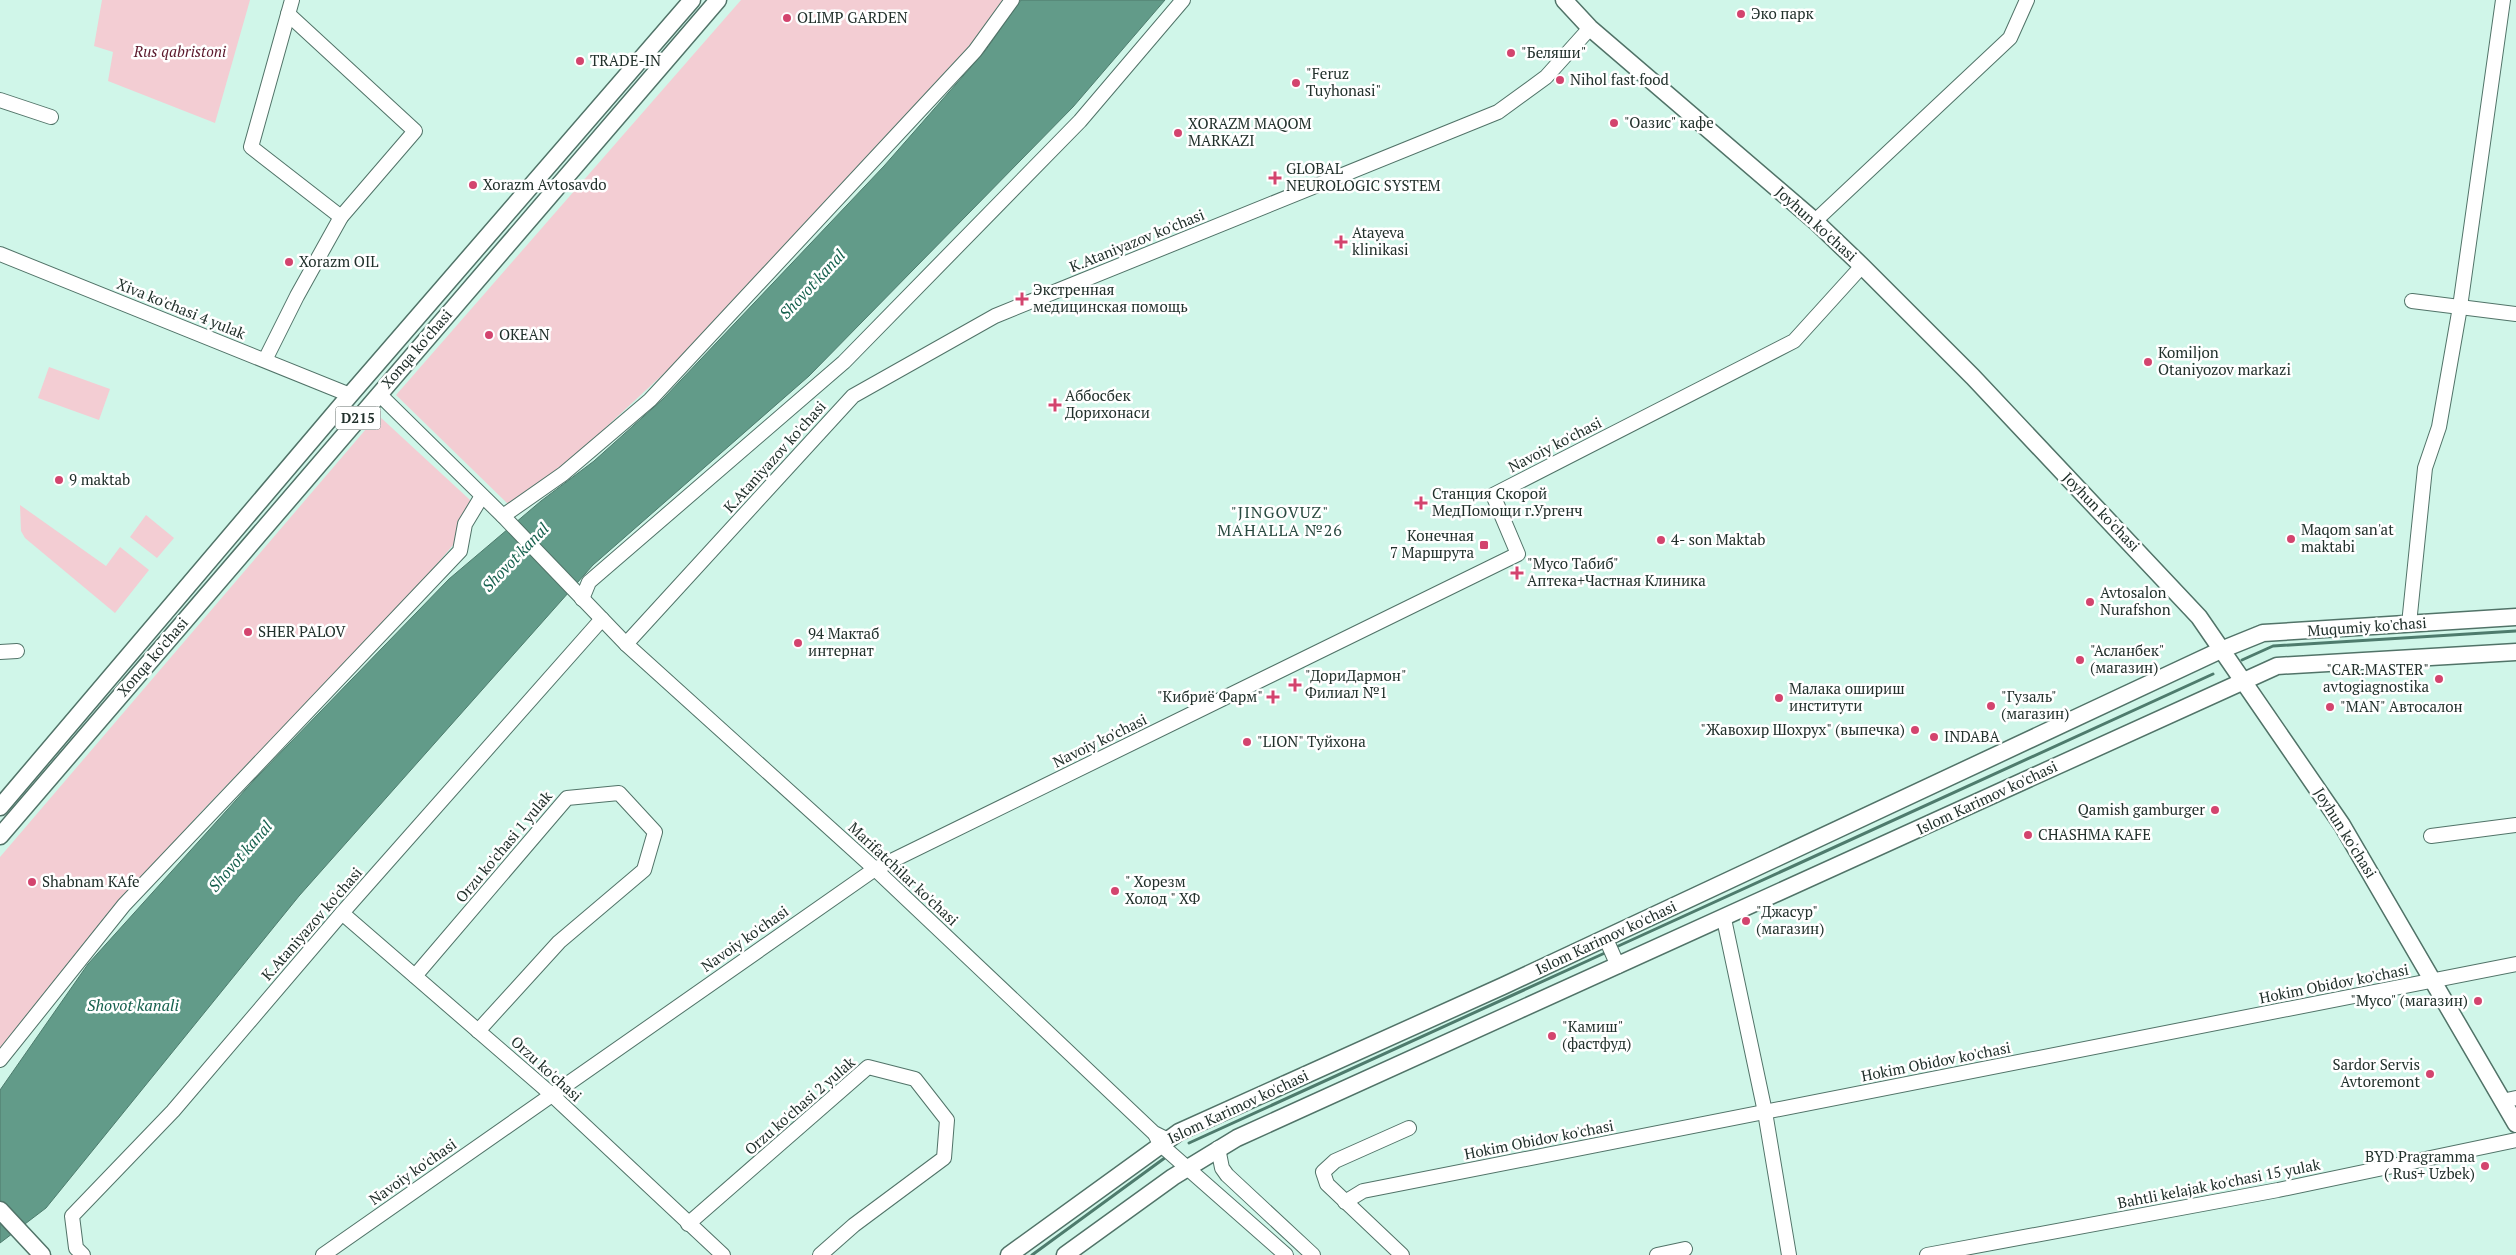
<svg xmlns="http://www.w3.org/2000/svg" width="2516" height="1255" viewBox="0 0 2516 1255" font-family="'PT Serif',serif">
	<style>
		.green { fill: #f3cdd3 }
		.water { fill: #629b89; stroke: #4e7b6d }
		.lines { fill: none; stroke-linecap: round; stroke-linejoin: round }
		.stream { stroke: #4e7b6d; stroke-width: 3 }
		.minor-casing { stroke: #517368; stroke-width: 16 }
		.major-casing { stroke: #517368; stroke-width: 19 }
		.minor { stroke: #fff; stroke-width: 14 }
		.major { stroke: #fff; stroke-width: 16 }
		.poi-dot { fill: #d3446e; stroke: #fff; stroke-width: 2 }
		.labels { text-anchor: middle; stroke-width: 5; stroke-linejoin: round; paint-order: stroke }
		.shield { fill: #fff; stroke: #646e6b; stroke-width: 1 }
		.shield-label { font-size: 14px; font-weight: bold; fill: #21302b }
		.poi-label { font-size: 15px; fill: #21302b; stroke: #fff; text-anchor: start }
		.park-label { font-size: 15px; font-style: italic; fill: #5b192c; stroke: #fff }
		.street-label { font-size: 15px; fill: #21302b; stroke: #fff }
		.water-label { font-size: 16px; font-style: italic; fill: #16614e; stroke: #fff }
		.neighbourhood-label { font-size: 16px; letter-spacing: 1px; fill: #294a40; stroke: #fff }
	</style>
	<rect width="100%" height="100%" fill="#d0f6e9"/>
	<g class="green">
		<polygon points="102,0 250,0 215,123 108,81 113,52 94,46"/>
		<polygon points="741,0 1003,0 969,47 671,367 565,465 510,506 396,395"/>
		<polygon points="49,367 110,389 99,420 38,398"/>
		<polygon points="378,415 482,511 414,591 202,811 114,908 0,1051 0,857"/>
		<polygon points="20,505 106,566 120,547 149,570 115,613 25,538 21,531"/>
		<polygon points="146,515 174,538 157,558 130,537"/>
	</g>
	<polygon class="water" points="1021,0 1165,0 1073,107 809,376 593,565 299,896 46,1208 0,1243 0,1090 88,964 255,779 449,579 541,501 594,461 663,399 884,166 985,51"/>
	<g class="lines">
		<g class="stream">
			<polyline points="2242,660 2273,646 2516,631"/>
			<polyline points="1614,948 2213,674"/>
			<polyline points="1189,1143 1607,952"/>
			<polyline points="1032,1255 1166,1157"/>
		</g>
		<g class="minor-casing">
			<g id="minor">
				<polyline points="292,0 251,147 341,217"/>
				<polyline points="0,100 51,117"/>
				<polyline points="1815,221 2010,38 2027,0"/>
				<polyline points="0,254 350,395"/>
				<polyline points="2412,301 2516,314"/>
				<polyline points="265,360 297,296 341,217 415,131 288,14"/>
				<polyline points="379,394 503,516 626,644 875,869 1154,1133 1166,1139"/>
				<polyline points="503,516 563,474 650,400 975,51 1012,0"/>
				<polyline points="582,599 589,582 844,362 1080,121 1183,0"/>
				<polyline points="2409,624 2425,468 2439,427 2460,307 2503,0"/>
				<polyline points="626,644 853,396 995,316 1498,112 1546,77 1590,28"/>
				<polyline points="0,652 17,651"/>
				<polyline points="2431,836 2516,825"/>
				<polyline points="342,913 551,1094 723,1255"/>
				<polyline points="1724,919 1765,1112 1789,1255"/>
				<polyline points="1606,939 1618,966"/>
				<polyline points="415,976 567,798 619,793 655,832 644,870 559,942 478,1031"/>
				<polyline points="0,1060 124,905 460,551 465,524 482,496"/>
				<polyline points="2502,1101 2516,1098"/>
				<polyline points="1156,1136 1160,1144 1286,1255"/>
				<polyline points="1218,1148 1222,1168 1227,1175 1313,1255"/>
				<polyline points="1345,1202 1363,1191 2516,964"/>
				<polyline points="688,1224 868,1067 915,1079 947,1120 944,1158 854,1225 820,1255"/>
				<polyline points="83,1255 76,1248 72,1216 173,1111 342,913 602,619"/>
				<polyline points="323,1255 875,869 1518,554 1493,495 1794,341 1862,266"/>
				<polyline points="1402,1255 1327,1184 1323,1172 1335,1161 1409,1128"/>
				<polyline points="1657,1255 1685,1249"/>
				<polyline points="1927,1255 2278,1190 2516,1140"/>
			</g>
		</g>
		<g class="major-casing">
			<g id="major">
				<polyline points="1564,0 1590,28 1815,221 1862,266 1973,377 2199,617 2342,825 2516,1124"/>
				<polyline points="0,807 350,395 692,0"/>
				<polyline points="0,836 718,0"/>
				<polyline points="0,1210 42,1255"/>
				<polyline points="1009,1255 1179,1132 1503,986 2221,650 2263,633 2516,617"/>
				<polyline points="1065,1255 1173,1177 1237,1138 2277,666 2516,652"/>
			</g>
		</g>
		<use href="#minor" class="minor"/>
		<use href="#major" class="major"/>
	</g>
	<g class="poi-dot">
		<circle cx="1741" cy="14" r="5"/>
		<circle cx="787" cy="18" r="5"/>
		<circle cx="1511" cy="53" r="5"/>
		<circle cx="580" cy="61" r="5"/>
		<circle cx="1560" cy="80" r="5"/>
		<circle cx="1296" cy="83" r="5"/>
		<circle cx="1614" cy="123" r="5"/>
		<circle cx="1178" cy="133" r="5"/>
		<path d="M1272.5 170.5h5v5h5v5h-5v5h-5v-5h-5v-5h5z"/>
		<circle cx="473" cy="185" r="5"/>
		<path d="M1338.5 234.5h5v5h5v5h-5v5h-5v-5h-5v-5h5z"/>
		<circle cx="289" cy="262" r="5"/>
		<path d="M1019.5 291.5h5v5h5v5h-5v5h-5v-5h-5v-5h5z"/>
		<circle cx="489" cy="335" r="5"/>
		<circle cx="2148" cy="362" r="5"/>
		<path d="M1052.5 397.5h5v5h5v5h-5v5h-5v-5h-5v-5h5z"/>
		<circle cx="59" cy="480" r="5"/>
		<path d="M1418.5 495.5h5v5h5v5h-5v5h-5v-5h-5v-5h5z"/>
		<circle cx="2291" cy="539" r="5"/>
		<circle cx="1661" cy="540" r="5"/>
		<rect x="1479" y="540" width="10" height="10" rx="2.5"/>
		<path d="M1514.5 565.5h5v5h5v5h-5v5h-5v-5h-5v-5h5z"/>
		<circle cx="2090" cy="602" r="5"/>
		<circle cx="248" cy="632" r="5"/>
		<circle cx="798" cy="643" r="5"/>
		<circle cx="2080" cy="660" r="5"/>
		<circle cx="2439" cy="679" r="5"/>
		<path d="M1292.5 677.5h5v5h5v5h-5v5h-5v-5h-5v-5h5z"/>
		<path d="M1270.5 689.5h5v5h5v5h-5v5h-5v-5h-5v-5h5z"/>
		<circle cx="1779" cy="698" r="5"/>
		<circle cx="1991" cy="706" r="5"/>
		<circle cx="2330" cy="707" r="5"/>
		<circle cx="1915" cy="730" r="5"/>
		<circle cx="1934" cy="737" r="5"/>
		<circle cx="1247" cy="742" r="5"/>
		<circle cx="2215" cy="810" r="5"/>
		<circle cx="2028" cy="835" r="5"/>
		<circle cx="32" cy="882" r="5"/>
		<circle cx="1115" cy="891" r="5"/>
		<circle cx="1746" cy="921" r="5"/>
		<circle cx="2478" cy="1001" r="5"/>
		<circle cx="1552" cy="1036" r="5"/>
		<circle cx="2430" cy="1074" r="5"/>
		<circle cx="2485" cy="1166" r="5"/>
	</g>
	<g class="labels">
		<rect class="shield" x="335.5" y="406.5" width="45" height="23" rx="4"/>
		<g class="shield-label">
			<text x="358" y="423">D215</text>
		</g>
		<g class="poi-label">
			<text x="1751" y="19">Эко парк</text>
			<text x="797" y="23">OLIMP GARDEN</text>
			<text x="1521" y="58">"Беляши"</text>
			<text x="590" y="66">TRADE-IN</text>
			<text x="1306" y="79">"Feruz<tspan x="1306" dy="17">Tuyhonasi"</tspan></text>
			<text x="1570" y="85">Nihol fast food</text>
			<text x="1624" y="128">"Оазис" кафе</text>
			<text x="1188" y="129">XORAZM MAQOM<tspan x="1188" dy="17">MARKAZI</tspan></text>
			<text x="1286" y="174">GLOBAL<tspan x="1286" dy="17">NEUROLOGIC SYSTEM</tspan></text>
			<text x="483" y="190">Xorazm Avtosavdo</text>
			<text x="1352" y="238">Atayeva<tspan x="1352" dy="17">klinikasi</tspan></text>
			<text x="299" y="267">Xorazm OIL</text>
			<text x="1033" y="295">Экстренная<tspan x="1033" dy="17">медицинская помощь</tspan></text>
			<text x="499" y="340">OKEAN</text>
			<text x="2158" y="358">Komiljon<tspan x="2158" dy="17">Otaniyozov markazi</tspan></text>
			<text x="1065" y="401">Аббосбек<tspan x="1065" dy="17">Дорихонаси</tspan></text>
			<text x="69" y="485">9 maktab</text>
			<text x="1432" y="499">Станция Скорой<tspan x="1432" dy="17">МедПомощи г.Ургенч</tspan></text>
			<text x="2301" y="535">Maqom san'at<tspan x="2301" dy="17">maktabi</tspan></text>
			<text x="1474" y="541" text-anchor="end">Конечная<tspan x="1474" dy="17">7 Маршрута</tspan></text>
			<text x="1671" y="545">4- son Maktab</text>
			<text x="1527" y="569">"Мусо Табиб"<tspan x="1527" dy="17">Аптека+Частная Клиника</tspan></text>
			<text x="2100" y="598">Avtosalon<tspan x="2100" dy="17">Nurafshon</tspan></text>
			<text x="258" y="637">SHER PALOV</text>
			<text x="808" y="639">94 Мактаб<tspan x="808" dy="17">интернат</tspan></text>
			<text x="2090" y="656">"Асланбек"<tspan x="2090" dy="17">(магазин)</tspan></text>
			<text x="2429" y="675" text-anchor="end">"CAR.MASTER"<tspan x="2429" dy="17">avtogiagnostika</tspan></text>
			<text x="1305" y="681">"ДориДармон"<tspan x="1305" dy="17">Филиал №1</tspan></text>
			<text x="1789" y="694">Малака ошириш<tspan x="1789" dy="17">институти</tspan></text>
			<text x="1263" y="702" text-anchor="end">"Кибриё Фарм"</text>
			<text x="2001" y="702">"Гузаль"<tspan x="2001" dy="17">(магазин)</tspan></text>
			<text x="2340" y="712">"MAN" Автосалон</text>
			<text x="1905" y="735" text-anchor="end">"Жавохир Шохрух" (выпечка)</text>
			<text x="1944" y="742">INDABA</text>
			<text x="1257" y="747">"LION" Туйхона</text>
			<text x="2205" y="815" text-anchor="end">Qamish gamburger</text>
			<text x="2038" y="840">CHASHMA KAFE</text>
			<text x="42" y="887">Shabnam KAfe</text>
			<text x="1125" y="887">" Хорезм<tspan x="1125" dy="17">Холод " ХФ</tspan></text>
			<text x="1756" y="917">"Джасур"<tspan x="1756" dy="17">(магазин)</tspan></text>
			<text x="2468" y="1006" text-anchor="end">"Мусо" (магазин)</text>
			<text x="1562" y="1032">"Камиш"<tspan x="1562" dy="17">(фастфуд)</tspan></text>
			<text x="2420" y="1070" text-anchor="end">Sardor Servis<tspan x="2420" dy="17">Avtoremont</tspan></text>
			<text x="2475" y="1162" text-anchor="end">BYD Pragramma<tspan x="2475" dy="17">( Rus+ Uzbek)</tspan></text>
		</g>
		<g class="park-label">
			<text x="180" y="57">Rus qabristoni</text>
		</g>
		<g class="street-label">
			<text transform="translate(1816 224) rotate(42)" y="5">Joyhun ko'chasi</text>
			<text transform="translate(1137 241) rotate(-22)" y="5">K.Ataniyazov ko'chasi</text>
			<text transform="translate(181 309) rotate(22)" y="5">Xiva ko'chasi 4 yulak</text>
			<text transform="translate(417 349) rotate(-49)" y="5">Xonqa ko'chasi</text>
			<text transform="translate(1555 445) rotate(-27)" y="5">Navoiy ko'chasi</text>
			<text transform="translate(775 457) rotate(-48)" y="5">K.Ataniyazov ko'chasi</text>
			<text transform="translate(2101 512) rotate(46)" y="5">Joyhun ko'chasi</text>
			<text transform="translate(2367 627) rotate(-4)" y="5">Muqumiy ko'chasi</text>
			<text transform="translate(153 657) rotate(-49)" y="5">Xonqa ko'chasi</text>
			<text transform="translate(1100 741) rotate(-26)" y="5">Navoiy ko'chasi</text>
			<text transform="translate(1987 798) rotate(-25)" y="5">Islom Karimov ko'chasi</text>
			<text transform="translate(2345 833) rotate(58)" y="5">Joyhun ko'chasi</text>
			<text transform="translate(504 847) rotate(-50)" y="5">Orzu ko'chasi 1 yulak</text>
			<text transform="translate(903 874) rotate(43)" y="5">Marifatchilar ko'chasi</text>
			<text transform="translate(312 924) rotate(-49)" y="5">K.Ataniyazov ko'chasi</text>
			<text transform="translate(1606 938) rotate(-25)" y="5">Islom Karimov ko'chasi</text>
			<text transform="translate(745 939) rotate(-35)" y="5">Navoiy ko'chasi</text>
			<text transform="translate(2334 984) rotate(-11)" y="5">Hokim Obidov ko'chasi</text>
			<text transform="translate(1936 1062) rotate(-11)" y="5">Hokim Obidov ko'chasi</text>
			<text transform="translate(546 1069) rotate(42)" y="5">Orzu ko'chasi</text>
			<text transform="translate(800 1106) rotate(-41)" y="5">Orzu ko'chasi 2 yulak</text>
			<text transform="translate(1238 1107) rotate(-25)" y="5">Islom Karimov ko'chasi</text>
			<text transform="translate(1539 1140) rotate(-11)" y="5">Hokim Obidov ko'chasi</text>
			<text transform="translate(413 1172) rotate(-35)" y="5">Navoiy ko'chasi</text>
			<text transform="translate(2219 1184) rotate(-11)" y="5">Bahtli kelajak ko'chasi 15 yulak</text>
		</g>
		<g class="water-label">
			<text transform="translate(812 284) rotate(-47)" y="6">Shovot kanal</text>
			<text transform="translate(515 557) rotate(-46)" y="6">Shovot kanal</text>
			<text transform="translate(240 856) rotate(-49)" y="6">Shovot kanal</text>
			<text x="133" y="1011">Shovot kanali</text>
		</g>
		<g class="neighbourhood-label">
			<text x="1280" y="518">"JINGOVUZ"<tspan x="1280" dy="18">MAHALLA №26</tspan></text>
		</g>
	</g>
</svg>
